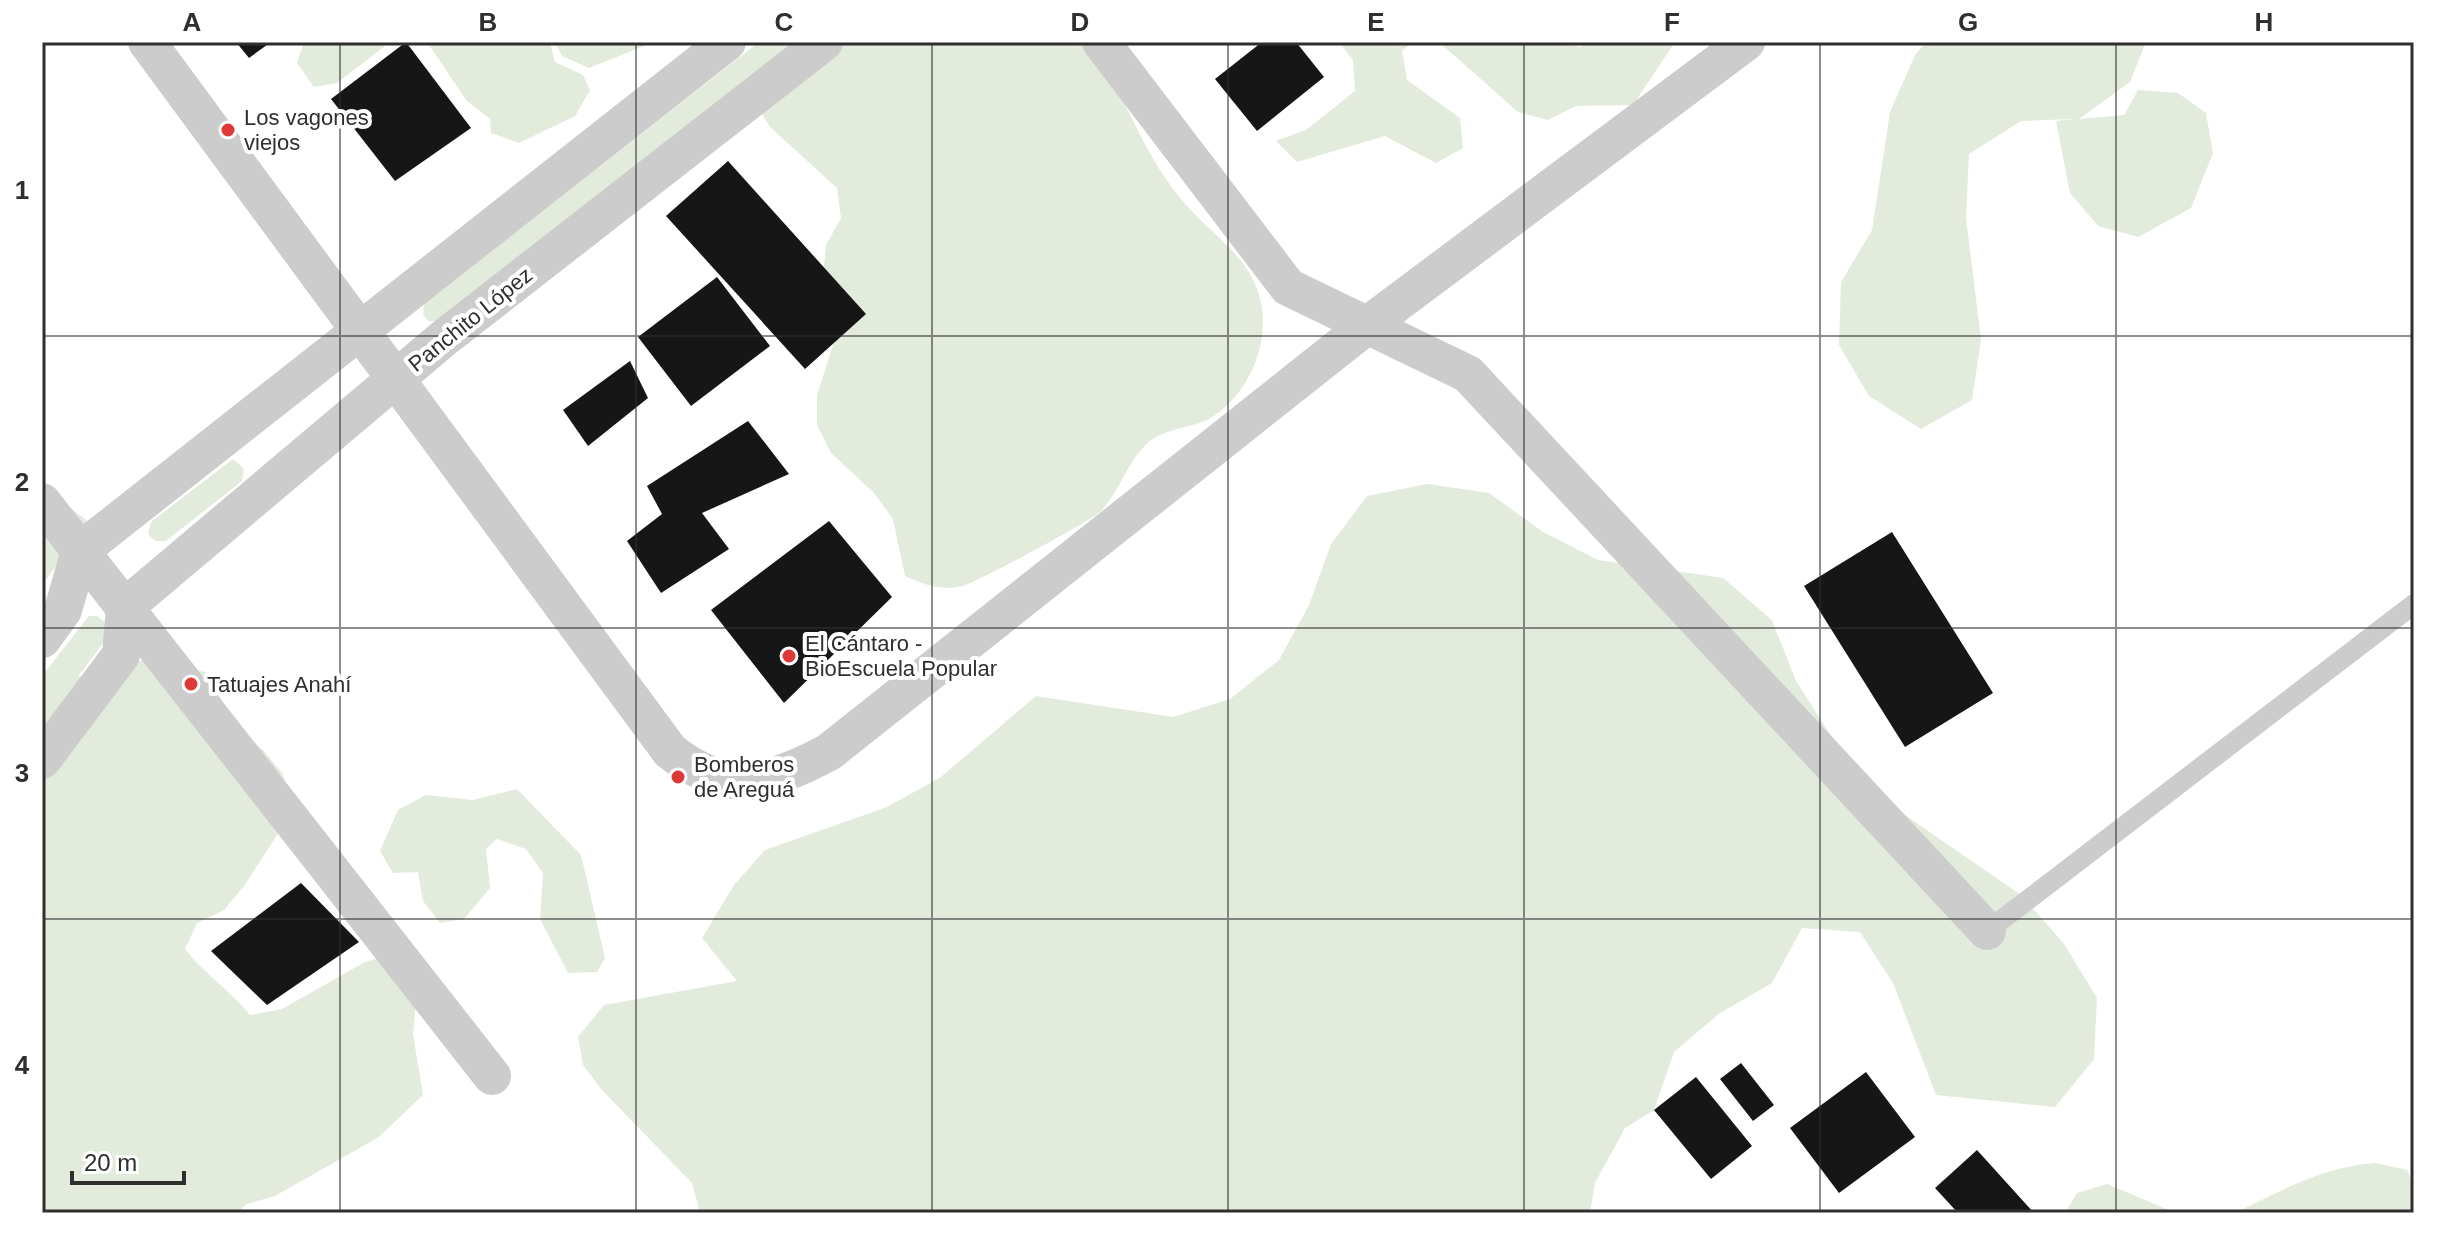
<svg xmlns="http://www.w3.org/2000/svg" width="2456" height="1255" viewBox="0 0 2456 1255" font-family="Arial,sans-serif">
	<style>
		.green { fill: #e3ebdd }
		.building { fill: #161616 }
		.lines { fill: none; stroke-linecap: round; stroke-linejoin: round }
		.service { stroke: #ccc; stroke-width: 20 }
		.minor { stroke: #ccc; stroke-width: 38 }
		.grid { fill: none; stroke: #2f2f2f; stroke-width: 2; stroke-opacity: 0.55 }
		.poi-dot { fill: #df3937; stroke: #fff; stroke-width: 3 }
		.labels { text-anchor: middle; stroke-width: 8; stroke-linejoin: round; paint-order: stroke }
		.poi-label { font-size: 22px; fill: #2f2f2f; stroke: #fff; text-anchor: start }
		.street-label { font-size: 22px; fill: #2f2f2f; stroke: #fff }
		.neatline { fill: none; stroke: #2f2f2f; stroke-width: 3 }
		.grid-label { font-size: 26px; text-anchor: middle; font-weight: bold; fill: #2f2f2f }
	</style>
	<rect width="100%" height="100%" fill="#fff"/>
	<g class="green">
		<polygon points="304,42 390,42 337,83 314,87 297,63"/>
		<polygon points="427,42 550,42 555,62 583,75 590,90 575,116 519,143 491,133 490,119 466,100"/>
		<polygon points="555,42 654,42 589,68 562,56"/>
		<path d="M 759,42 L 1091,42 C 1126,96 1144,160 1189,208 C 1218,240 1255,261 1262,308 C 1268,350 1246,396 1211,418 C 1193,428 1165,428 1149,442 C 1127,461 1121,490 1101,511 C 1093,520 977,582 963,586 C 941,591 925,585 905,576 L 893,519 L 874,493 L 831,453 L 817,425 L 817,395 L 836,336 L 823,275 L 826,245 L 841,218 L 837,188 L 770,127 L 754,101 L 437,321 L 428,321 L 423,314 L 424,304 Z"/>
		<polygon points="1339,42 1412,42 1402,51 1407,80 1460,118 1463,148 1436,163 1385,136 1297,162 1276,141 1306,130 1355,91 1353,60"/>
		<polygon points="1439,42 1559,42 1580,47 1586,42 1675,42 1633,105 1576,106 1548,120 1518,112"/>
		<polygon points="1926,42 2146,42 2130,82 2079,119 2124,115 2138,90 2178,93 2206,113 2213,153 2191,208 2138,237 2098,226 2070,193 2056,121 2074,119 2021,121 1969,154 1966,218 1981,339 1972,400 1921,429 1869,396 1839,345 1841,282 1872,230 1890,112 1915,55"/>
		<polygon points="233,459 244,469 242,481 166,541 155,541 148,534 151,522"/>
		<polygon points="1428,484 1489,493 1543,532 1598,560 1723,578 1772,620 1796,681 1863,786 2021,895 2064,944 2097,998 2094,1059 2055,1107 1936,1095 1893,983 1860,932 1802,928 1772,983 1720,1013 1674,1052 1654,1110 1625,1128 1595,1183 1590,1213 700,1213 692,1183 602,1090 583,1065 578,1037 604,1005 737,981 702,938 734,885 765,850 887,807 941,777 1036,696 1173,717 1230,699 1279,660 1309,605 1331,544 1367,496"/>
		<polygon points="42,487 89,522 42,585"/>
		<path d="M 89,616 L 97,616 L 107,624 L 106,639 L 78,677 L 150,658 L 208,673 L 237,731 L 263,750 L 283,774 L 290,805 L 277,835 L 244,886 L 224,910 L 197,923 L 185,949 C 204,974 230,990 250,1015 L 282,1009 L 365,962 L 396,953 L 419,974 L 413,1034 L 423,1095 L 379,1137 L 275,1196 L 247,1204 L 237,1213 L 42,1213 L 42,676 Z"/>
		<polygon points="517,789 581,855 605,958 597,972 568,973 540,919 543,873 526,849 497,839 486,849 490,888 464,919 440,923 423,901 418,872 393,873 380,851 398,810 426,795 473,800"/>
		<path d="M 2376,1163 L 2407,1170 L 2414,1187 L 2414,1213 L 2235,1213 C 2281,1191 2324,1166 2376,1163 Z"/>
		<polygon points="2107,1184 2176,1213 2065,1213 2077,1193"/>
	</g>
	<g class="building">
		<polygon points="236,42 271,42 249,58"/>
		<polygon points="406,42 471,128 395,181 331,99"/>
		<polygon points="1262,42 1296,42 1324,77 1257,131 1215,79"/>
		<polygon points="728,161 866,314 805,369 666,216"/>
		<polygon points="717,277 770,346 691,406 638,337"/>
		<polygon points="630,361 648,398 588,446 563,410"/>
		<polygon points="748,421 789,474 702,513 729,549 661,593 627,541 662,514 647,486"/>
		<polygon points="829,521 892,597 784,703 711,610"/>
		<polygon points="1892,532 1993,693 1905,747 1804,586"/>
		<polygon points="301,883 359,942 267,1005 211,951"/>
		<polygon points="1741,1063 1774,1105 1753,1121 1720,1079"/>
		<polygon points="1866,1072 1915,1137 1839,1193 1790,1128"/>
		<polygon points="1696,1077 1752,1146 1711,1179 1654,1110"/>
		<polygon points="1977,1150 2034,1213 1958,1213 1935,1188"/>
	</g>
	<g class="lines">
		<polyline class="service" points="1987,931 2414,604"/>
		<g class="minor">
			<path d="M 147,42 L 670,751 C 726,796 769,784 829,752 L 1365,327 L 1746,42"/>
			<polyline points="1101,42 1288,287 1468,374 1987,931"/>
			<polyline points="42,502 492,1076"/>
			<polyline points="42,639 63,610 80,551 727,42"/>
			<polyline points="42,760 121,655 125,607 444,338 824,42"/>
		</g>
	</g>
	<path class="grid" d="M 340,42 L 340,1213M 636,42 L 636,1213M 932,42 L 932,1213M 1228,42 L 1228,1213M 1524,42 L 1524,1213M 1820,42 L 1820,1213M 2116,42 L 2116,1213M 42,336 L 2414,336M 42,628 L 2414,628M 42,919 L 2414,919"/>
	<g class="poi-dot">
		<circle cx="228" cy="130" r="8"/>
		<circle cx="789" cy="656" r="8"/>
		<circle cx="191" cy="684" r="8"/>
		<circle cx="678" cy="777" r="8"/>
	</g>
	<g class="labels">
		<g class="poi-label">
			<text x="244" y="125">Los vagones<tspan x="244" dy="25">viejos</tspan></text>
			<text x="805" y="651">El Cántaro -<tspan x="805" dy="25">BioEscuela Popular</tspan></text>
			<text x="207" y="692">Tatuajes Anahí</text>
			<text x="694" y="772">Bomberos<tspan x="694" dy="25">de Areguá</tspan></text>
		</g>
		<g class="street-label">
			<text transform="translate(470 319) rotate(-39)" y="8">Panchito López</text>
		</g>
	</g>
	<rect width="2456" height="1255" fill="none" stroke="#ffffff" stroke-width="88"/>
	<path d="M72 1171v12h112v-12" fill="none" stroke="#2f2f2f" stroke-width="4"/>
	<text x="84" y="1171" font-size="24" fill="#2f2f2f" stroke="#ffffff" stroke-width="6" paint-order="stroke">20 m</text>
	<rect x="44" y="44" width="2368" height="1167" class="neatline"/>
	<g class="grid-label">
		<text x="192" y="31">A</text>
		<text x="488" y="31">B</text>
		<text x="784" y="31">C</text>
		<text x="1080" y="31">D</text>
		<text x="1376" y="31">E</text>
		<text x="1672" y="31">F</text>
		<text x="1968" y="31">G</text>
		<text x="2264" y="31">H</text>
		<text x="22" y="199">1</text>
		<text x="22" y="491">2</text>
		<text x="22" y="782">3</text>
		<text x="22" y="1074">4</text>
	</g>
</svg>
